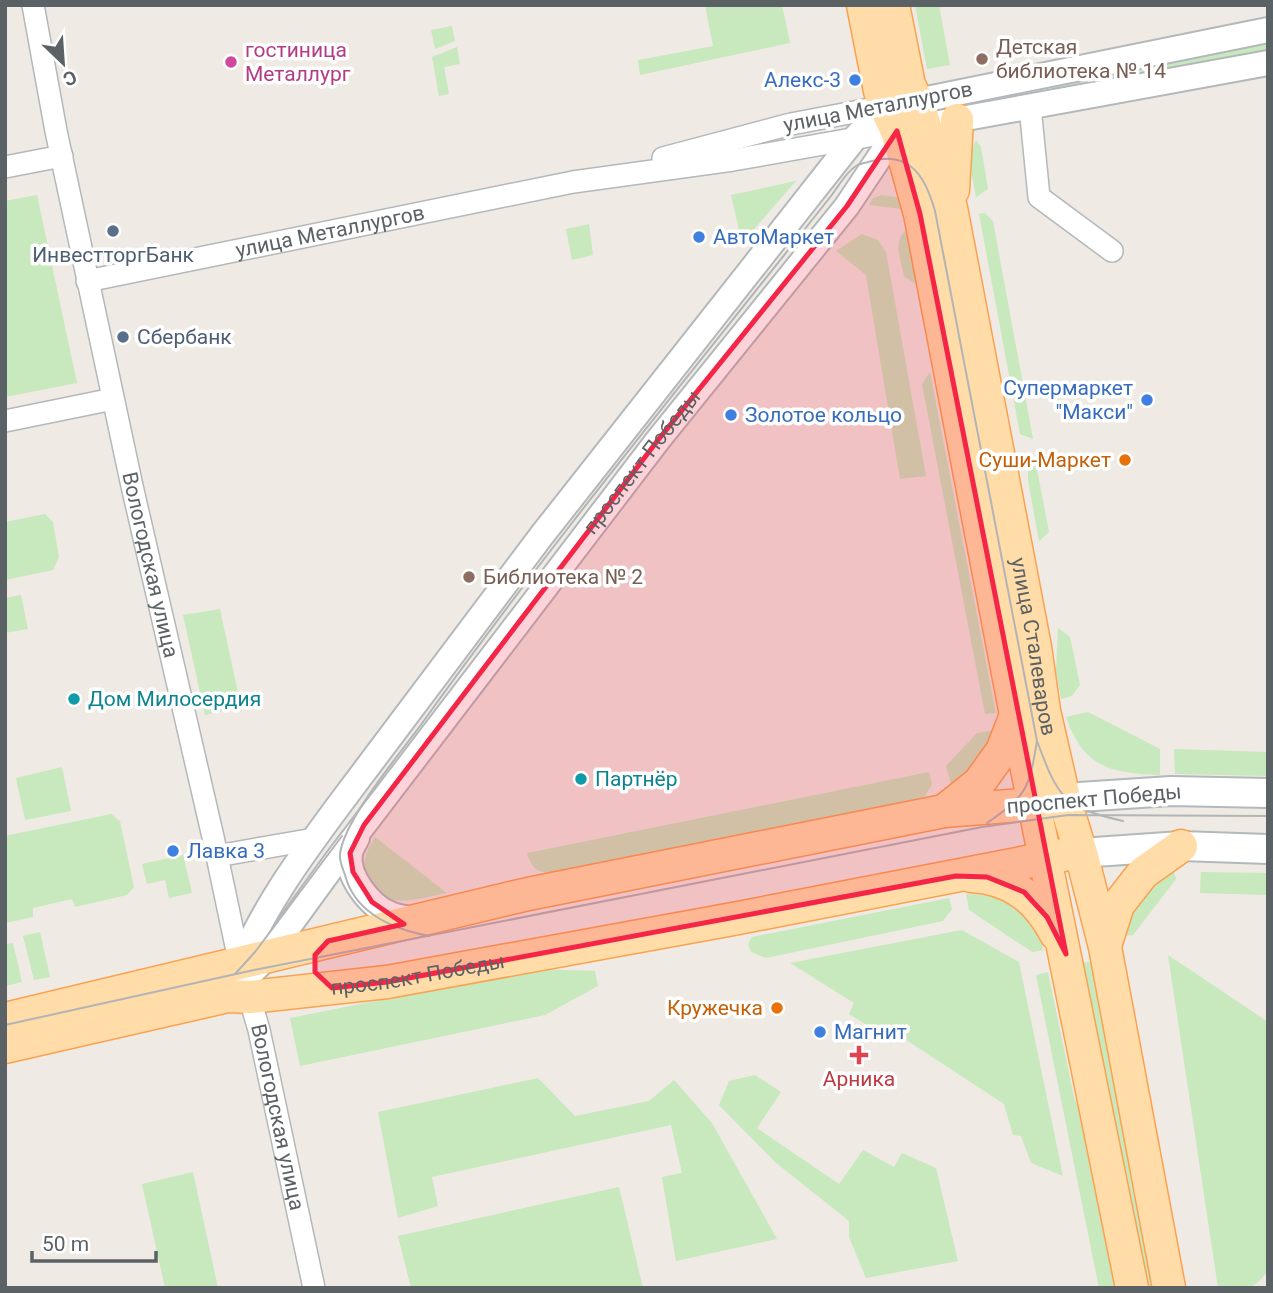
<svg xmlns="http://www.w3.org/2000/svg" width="1273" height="1293" viewBox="0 0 1273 1293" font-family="Roboto,sans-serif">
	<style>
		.green { fill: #c8e8be }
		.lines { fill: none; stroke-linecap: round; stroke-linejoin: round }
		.minor-casing { stroke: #b4b8bb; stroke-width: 24 }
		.tertiary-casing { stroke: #b4b8bb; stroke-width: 28 }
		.secondary-casing { stroke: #b2b9bc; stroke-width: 32 }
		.primary-casing { stroke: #faa251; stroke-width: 35 }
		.minor { stroke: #fff; stroke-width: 21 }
		.tertiary { stroke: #fff; stroke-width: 24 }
		.secondary { stroke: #fff; stroke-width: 28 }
		.primary { stroke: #ffdca8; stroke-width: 32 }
		.tram { stroke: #b3b4b5; stroke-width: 2 }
		.marked { fill: #f42547; fill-opacity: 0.2; stroke: #f42547; stroke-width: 5; stroke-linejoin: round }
		.education-dot { fill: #8d6e63; stroke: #fff; stroke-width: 2.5 }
		.hotel-dot { fill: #d1479c; stroke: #fff; stroke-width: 2.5 }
		.shop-dot { fill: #3f7fe0; stroke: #fff; stroke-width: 2.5 }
		.service-dot { fill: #5c6f8a; stroke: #fff; stroke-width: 2.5 }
		.food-dot { fill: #e8710a; stroke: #fff; stroke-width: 2.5 }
		.culture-dot { fill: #0f9aa8; stroke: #fff; stroke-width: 2.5 }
		.health-dot { fill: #e0444e; stroke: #fff; stroke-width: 2.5 }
		.labels { text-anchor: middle; stroke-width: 7; stroke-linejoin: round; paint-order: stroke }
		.education-label { font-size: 21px; fill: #785e54; stroke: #fff; text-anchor: start }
		.hotel-label { font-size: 21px; fill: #b23c85; stroke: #fff; text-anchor: start }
		.shop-label { font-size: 21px; fill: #366cbe; stroke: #fff; text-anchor: start }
		.street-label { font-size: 21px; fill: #5b6265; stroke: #fff }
		.service-label { font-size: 21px; fill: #4e5e75; stroke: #fff }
		.food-label { font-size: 21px; fill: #c56008; stroke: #fff; text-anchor: end }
		.culture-label { font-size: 21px; fill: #0d838f; stroke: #fff; text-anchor: start }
		.health-label { font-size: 21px; fill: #be3a42; stroke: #fff }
	</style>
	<rect width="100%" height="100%" fill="#efeae3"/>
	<g class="green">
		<polygon points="705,5 782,5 790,43 640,75 638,60 713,46"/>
		<polygon points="915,5 939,5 950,65 927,69"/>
		<polygon points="452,26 455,41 435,49 431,30"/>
		<polygon points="1268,38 1268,53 1052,90 1051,84"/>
		<polygon points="457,47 460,64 444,67 449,94 439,96 432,57"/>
		<path d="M 976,140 L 981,147 L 988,189 L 976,197 C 973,178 966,158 976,140 Z"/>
		<polygon points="796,181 742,243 731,195"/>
		<polygon points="37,195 77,383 5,397 5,201"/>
		<polygon points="882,195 903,198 909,210 869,205 873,198"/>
		<polygon points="985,213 993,221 1033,439 1020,434 979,214"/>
		<polygon points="589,224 593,255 572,260 566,229"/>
		<path d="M 913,226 L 916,241 L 915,284 L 904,276 C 900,255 890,237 913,226 Z"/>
		<polygon points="862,234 878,240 886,252 926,476 900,479 866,275 836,251"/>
		<polygon points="930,372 996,713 985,714 922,384"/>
		<polygon points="1035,459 1049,532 1039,541 1028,480 1028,467"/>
		<polygon points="45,514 53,522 59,557 53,570 5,580 5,522"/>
		<polygon points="21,595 28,629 5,633 5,598"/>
		<polygon points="220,609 241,707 205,715 183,615"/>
		<polygon points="1058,628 1070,637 1080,685 1072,696 1061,699 1056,671"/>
		<path d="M 1088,712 L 1160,749 L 1160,775 C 1110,773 1084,768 1066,717 Z"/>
		<polygon points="993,730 993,745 953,791 946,766 977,733"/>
		<polygon points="1174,749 1268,752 1268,776 1175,774"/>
		<polygon points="62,767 71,811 25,820 16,778"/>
		<path d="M 929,772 L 932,784 L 925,796 L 904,803 L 561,872 C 542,873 533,874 527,853 Z"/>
		<polygon points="111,814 120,821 134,887 127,895 75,907 72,899 33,908 33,917 5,923 5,836"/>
		<path d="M 375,837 L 447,893 C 421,898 378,913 367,879 C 361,862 366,852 375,837 Z"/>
		<polygon points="183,855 192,893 169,898 165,880 147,884 142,864"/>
		<polygon points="1174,871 1176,879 1133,935 1122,936 1124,915 1160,876"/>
		<polygon points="1201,872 1268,873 1268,895 1200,893"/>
		<path d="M 966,894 C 1009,894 1028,911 1044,950 L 1032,952 L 969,910 Z"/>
		<polygon points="949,898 952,909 943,921 766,958 751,952 748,944 752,937"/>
		<polygon points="962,930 1019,962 1063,1176 1031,1163 1021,1136 1013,1135 1004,1104 894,1032 890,1039 849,1014 854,1003 790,963"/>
		<polygon points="40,932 50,977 34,980 23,936"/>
		<polygon points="13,943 22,982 5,986 5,944"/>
		<path d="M 1168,955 L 1268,1022 L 1268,1271 C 1251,1293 1245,1288 1218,1288 Z"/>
		<polygon points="1096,961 1159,1288 1145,1288 1082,963"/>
		<polygon points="537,969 595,971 598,986 545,1015 300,1066 290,1018"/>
		<polygon points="1048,972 1074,1097 1088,1134 1119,1288 1099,1288 1036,975"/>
		<polygon points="755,1075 781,1092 757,1128 839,1184 863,1150 894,1167 902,1153 936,1168 958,1261 866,1278 849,1237 849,1221 775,1162 719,1105 729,1081"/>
		<polygon points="538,1078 575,1116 649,1101 674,1080 712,1123 777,1239 676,1261 662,1177 682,1173 671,1125 432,1177 438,1206 398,1218 378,1112"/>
		<polygon points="193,1172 218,1288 165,1288 142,1184"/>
		<polygon points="619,1187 643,1288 411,1288 398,1236"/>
	</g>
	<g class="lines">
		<g class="minor-casing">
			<g id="minor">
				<path id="s1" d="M 33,5 L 56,131 L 132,486 L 213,837 L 240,965 L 259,1030 L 314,1288"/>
				<polyline points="1030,107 1039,197 1112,251"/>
				<polyline points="663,158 791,124 891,105"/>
				<polyline points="5,167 62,156"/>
				<path id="s2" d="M 87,281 L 573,182 L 733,160 L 897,131"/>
				<polyline points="5,421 113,399"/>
				<polyline points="217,856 314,839"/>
			</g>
		</g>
		<g class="tertiary-casing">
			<g id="tertiary">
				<polyline points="939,123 1268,63"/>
				<path d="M 357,838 C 355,842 351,848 350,853 C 346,876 370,906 390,914 C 398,918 409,918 417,920"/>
				<path d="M 240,965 C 263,908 302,855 339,805 L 542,535 L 854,139 L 885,106"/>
				<path id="s3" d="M 228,996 L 265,959 L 340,856 L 658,440 L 847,206 L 917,101 L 1268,30"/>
			</g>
		</g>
		<g class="secondary-casing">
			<g id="secondary">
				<polyline points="1064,798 1171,791 1268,793"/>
				<polyline points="1081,853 1181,846 1268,849"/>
			</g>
		</g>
		<g class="primary-casing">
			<g id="primary">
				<polyline points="863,5 880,91 885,106 897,131 920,214 1016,715 1132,1288"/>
				<path id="s4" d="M 893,5 L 909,85 L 917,101 L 951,208 L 1035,647 L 1044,711 L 1064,798 L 1081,853 L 1105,947 L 1169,1288"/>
				<polyline points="953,190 957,120"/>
				<polyline points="944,811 979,783 1002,751 1016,715"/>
				<path d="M 971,876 C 1012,878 1038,899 1056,934"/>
				<polyline points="1105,946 1118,905 1143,873 1181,846"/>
				<polyline points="5,1019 528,894 944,811 1034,804 1055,800"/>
				<path id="s5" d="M 5,1047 L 228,996 L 250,997 L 387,982 L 733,919 L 1063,855"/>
			</g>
		</g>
		<use href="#minor" class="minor"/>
		<use href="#tertiary" class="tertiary"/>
		<use href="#secondary" class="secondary"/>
		<use href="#primary" class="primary"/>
		<g class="tram">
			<path d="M 987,823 C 1028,795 1029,788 1037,741"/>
			<path d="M 429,936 C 393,929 355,914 345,875 C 343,869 339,861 340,854 C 344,820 398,756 420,726 C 550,544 693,371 831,196 C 838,187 846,172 856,166 C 860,163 867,163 872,161 C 911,150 926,179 935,211 L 1037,741 C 1058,797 1062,807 1123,821"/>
			<polyline points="235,974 255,952 342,836"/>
			<polyline points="5,1025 254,970 982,827 1068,815 1268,816"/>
		</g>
	</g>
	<path class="marked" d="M 897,131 L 920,214 L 1066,954 L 1047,917 L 1024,892 L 987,877 L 956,876 L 387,982 L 332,988 L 315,972 L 315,955 L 328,941 L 404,924 L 372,902 L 353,872 L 350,853 L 364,825 L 658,440 L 847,206 Z"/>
	<g class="education-dot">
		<circle cx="982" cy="59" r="7"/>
		<circle cx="469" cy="577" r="7"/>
	</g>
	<circle class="hotel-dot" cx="231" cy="62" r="7"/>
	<g class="shop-dot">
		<circle cx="855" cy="80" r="7"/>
		<circle cx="699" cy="237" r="7"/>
		<circle cx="1147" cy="400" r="7"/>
		<circle cx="731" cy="415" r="7"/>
		<circle cx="173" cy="851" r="7"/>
		<circle cx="820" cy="1032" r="7"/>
	</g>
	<g class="service-dot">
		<circle cx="113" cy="231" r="7"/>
		<circle cx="123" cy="337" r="7"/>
	</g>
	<g class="food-dot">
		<circle cx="1125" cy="460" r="7"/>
		<circle cx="777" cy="1008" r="7"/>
	</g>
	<g class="culture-dot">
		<circle cx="74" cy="699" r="7"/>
		<circle cx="581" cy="779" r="7"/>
	</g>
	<path class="health-dot" d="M855.5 1044.5h7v7h7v7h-7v7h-7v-7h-7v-7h7z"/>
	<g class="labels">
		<g class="education-label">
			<text x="996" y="54">Детская<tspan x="996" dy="24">библиотека № 14</tspan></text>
			<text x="483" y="584">Библиотека № 2</text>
		</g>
		<g class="hotel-label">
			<text x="245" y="57">гостиница<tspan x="245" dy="24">Металлург</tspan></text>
		</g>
		<g class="shop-label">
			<text x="841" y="87" text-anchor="end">Алекс-3</text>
			<text x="713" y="244">АвтоМаркет</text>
			<text x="1133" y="395" text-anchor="end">Супермаркет<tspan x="1133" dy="24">"Макси"</tspan></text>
			<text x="745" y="422">Золотое кольцо</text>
			<text x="187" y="858">Лавка 3</text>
			<text x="834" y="1039">Магнит</text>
		</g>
		<g class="street-label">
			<text transform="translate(878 107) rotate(-11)" y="7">улица Металлургов</text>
			<text dy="7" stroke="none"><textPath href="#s2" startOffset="248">улица Металлургов</textPath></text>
			<text dy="7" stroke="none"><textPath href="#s3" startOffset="676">проспект Победы</textPath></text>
			<text dy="7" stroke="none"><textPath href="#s1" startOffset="572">Вологодская улица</textPath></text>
			<text dy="7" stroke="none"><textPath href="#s4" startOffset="658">улица Сталеваров</textPath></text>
			<text transform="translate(1094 799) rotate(-5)" y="7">проспект Победы</text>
			<text dy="7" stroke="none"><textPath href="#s5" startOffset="420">проспект Победы</textPath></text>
			<text dy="7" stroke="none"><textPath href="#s1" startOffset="1139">Вологодская улица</textPath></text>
		</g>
		<g class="service-label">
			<text x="113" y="262">ИнвестторгБанк</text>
			<text x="137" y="344" text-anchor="start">Сбербанк</text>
		</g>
		<g class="food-label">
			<text x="1111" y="467">Суши-Маркет</text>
			<text x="763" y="1015">Кружечка</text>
		</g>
		<g class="culture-label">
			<text x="88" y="706">Дом Милосердия</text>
			<text x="595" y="786">Партнёр</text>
		</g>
		<g class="health-label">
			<text x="859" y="1086">Арника</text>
		</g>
	</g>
	<rect width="1273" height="1293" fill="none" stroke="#5b6265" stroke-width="14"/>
	<g transform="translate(63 63) rotate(155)" stroke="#ffffff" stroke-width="5" paint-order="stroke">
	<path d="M0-5L12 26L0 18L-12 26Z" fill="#5b6265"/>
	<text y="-10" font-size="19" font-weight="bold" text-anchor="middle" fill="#5b6265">С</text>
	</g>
	<path d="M32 1251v10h124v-10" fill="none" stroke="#5b6265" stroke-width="3.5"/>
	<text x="42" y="1251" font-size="21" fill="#5b6265" stroke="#ffffff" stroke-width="5" paint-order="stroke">50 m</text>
</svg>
